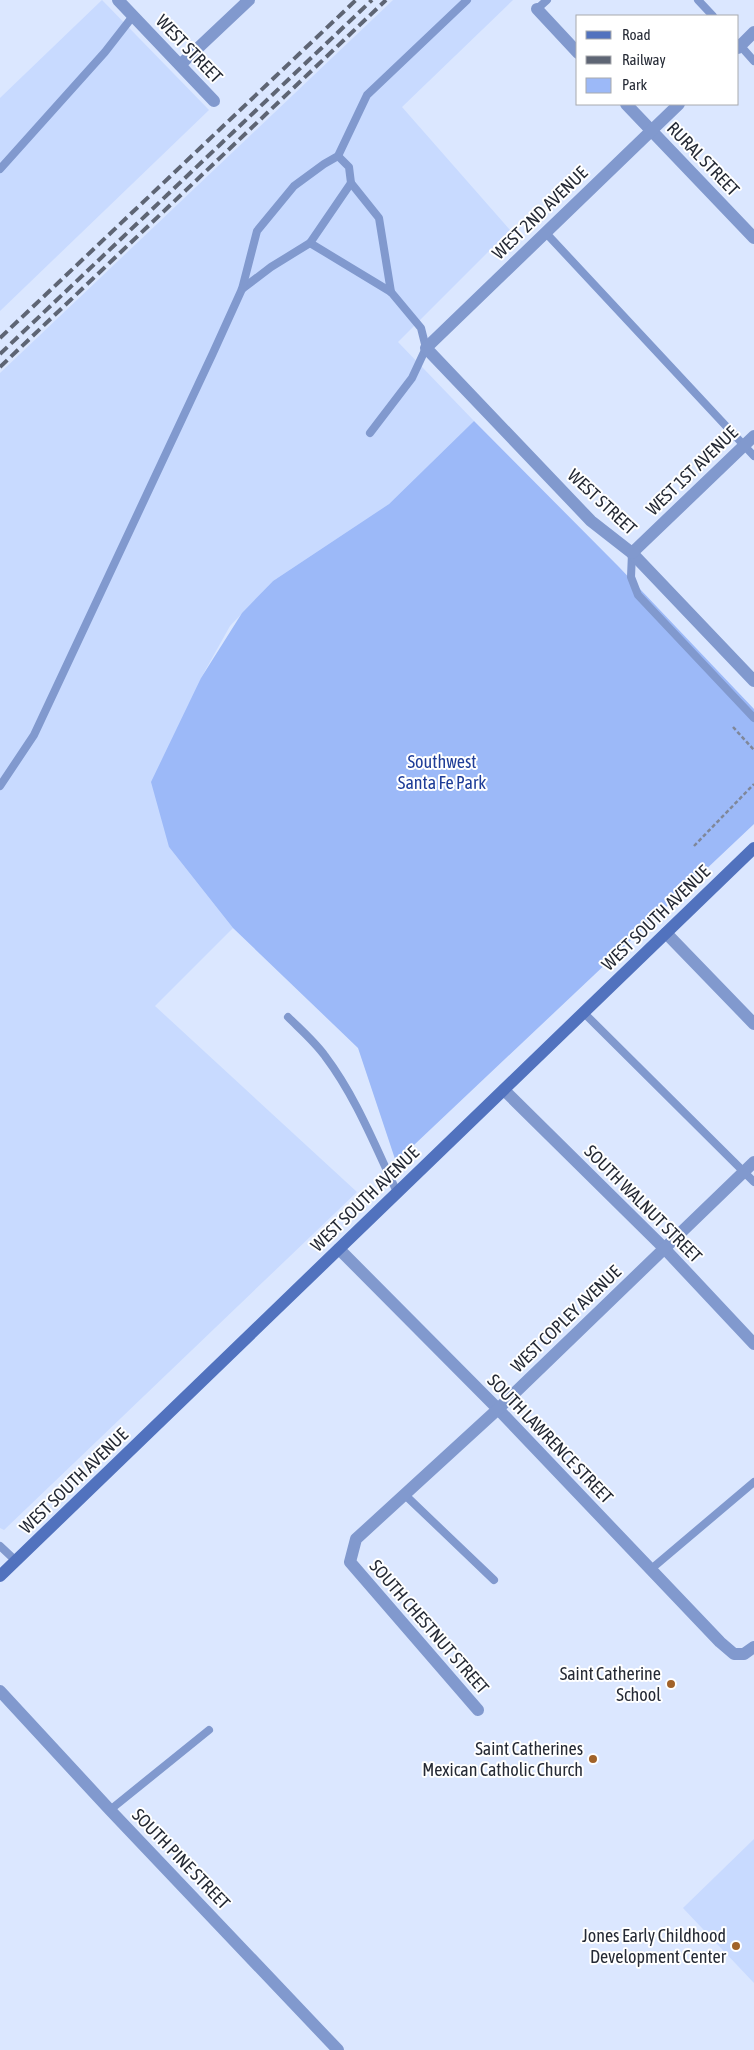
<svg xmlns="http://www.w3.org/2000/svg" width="754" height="2050" viewBox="0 0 754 2050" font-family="'Asap Condensed',sans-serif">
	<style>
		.built { fill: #c8daff }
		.green { fill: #9cb9f8 }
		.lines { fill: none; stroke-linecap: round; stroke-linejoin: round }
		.path { stroke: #7f8799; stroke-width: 2.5; stroke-dasharray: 4 2.5; stroke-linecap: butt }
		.service { stroke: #8199ce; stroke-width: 8 }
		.minor { stroke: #8199ce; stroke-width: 12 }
		.secondary { stroke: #5172be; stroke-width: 12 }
		.rail { stroke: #5e6574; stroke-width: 4; stroke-dasharray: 10 5; stroke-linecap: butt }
		.poi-dot { fill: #a16229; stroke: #fff; stroke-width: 2 }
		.labels { text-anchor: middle; stroke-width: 4; stroke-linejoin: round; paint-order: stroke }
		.street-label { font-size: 18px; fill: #252a35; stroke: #fff }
		.park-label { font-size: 18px; fill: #1e3d98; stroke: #fff }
		.poi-label { font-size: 18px; fill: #252a35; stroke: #fff; text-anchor: end }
	</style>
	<rect width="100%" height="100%" fill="#dbe7ff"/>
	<g class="built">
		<polygon points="102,0 209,110 0,311 0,98"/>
		<polygon points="393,0 513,0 402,107 510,230 398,342 474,421 389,504 273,581 230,626 201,678 169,847 233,928 155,1006 357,1192 4,1530 0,1528 0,373"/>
		<polygon points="754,1839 754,1983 683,1908"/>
	</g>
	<polygon class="green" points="474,421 619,567 754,709 754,824 396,1162 358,1048 233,928 169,847 151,782 201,678 242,613 273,581 389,504"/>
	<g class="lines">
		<g class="path">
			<polyline points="733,727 754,750"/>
			<polyline points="694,846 754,784"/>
		</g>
		<g class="service">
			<polyline points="698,0 713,16"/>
			<polyline points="537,9 547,0"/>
			<polyline points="738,43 754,61"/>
			<polyline points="338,156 349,167 351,183 379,218 391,292"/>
			<polyline points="0,169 105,52 133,16"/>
			<polyline points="545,232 754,456"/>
			<polyline points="310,243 391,292 421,328 426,348 412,378 370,433"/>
			<polyline points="242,289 271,267 310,243 351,183"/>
			<polyline points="632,553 631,577 638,595 754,718"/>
			<polyline points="0,786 34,735 213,353 242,289 257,231 294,186 324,164 338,156 367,95 467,0"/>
			<polyline points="583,1012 754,1182"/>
			<path d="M 288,1017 C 300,1029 315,1042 325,1056 C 356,1097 375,1146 397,1192"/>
			<polyline points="404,1494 494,1580"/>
			<polyline points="0,1546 16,1561"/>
			<polyline points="650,1570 754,1482"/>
			<polyline points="110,1810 209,1730"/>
		</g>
		<g class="minor">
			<polyline points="118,0 214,101"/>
			<polyline points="537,9 578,53"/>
			<polyline points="738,48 754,32"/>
			<polyline points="180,65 249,0"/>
			<polyline points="626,104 754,238"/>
			<polyline points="679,104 426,348 591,521 632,553 754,681"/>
			<polyline points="632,553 754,436"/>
			<polyline points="666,933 754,1024"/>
			<polyline points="504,1090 664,1248 754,1344"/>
			<polyline points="339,1249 498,1409 720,1642 734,1654 744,1654 754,1647"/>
			<polyline points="0,1691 110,1810 338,2050"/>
			<polyline points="478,1710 350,1562 356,1539 498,1409 754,1162"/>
		</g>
		<polyline class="secondary" points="0,1576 754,848"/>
		<g class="rail">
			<polyline points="0,338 356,0"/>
			<polyline points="0,354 372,0"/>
			<polyline points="0,367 386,0"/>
		</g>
	</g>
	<g class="poi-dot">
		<circle cx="671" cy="1684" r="5"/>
		<circle cx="593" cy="1759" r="5"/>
		<circle cx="736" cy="1946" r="5"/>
	</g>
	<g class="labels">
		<g class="street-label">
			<text transform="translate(189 49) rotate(46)" y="6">WEST STREET</text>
			<text transform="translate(703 159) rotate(46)" y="6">RURAL STREET</text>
			<text transform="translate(540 213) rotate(-44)" y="6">WEST 2ND AVENUE</text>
			<text transform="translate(692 471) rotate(-44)" y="6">WEST 1ST AVENUE</text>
			<text transform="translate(602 502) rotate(43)" y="6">WEST STREET</text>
			<text transform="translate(656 918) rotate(-44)" y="6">WEST SOUTH AVENUE</text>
			<text transform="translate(365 1199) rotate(-44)" y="6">WEST SOUTH AVENUE</text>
			<text transform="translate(643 1204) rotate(45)" y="6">SOUTH WALNUT STREET</text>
			<text transform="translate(566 1319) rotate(-44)" y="6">WEST COPLEY AVENUE</text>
			<text transform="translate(550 1439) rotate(46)" y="6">SOUTH LAWRENCE STREET</text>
			<text transform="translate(74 1481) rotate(-44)" y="6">WEST SOUTH AVENUE</text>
			<text transform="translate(429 1627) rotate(49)" y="6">SOUTH CHESTNUT STREET</text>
			<text transform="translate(181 1859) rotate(46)" y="6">SOUTH PINE STREET</text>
		</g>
		<g class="park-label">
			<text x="442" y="768">Southwest<tspan x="442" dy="21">Santa Fe Park</tspan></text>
		</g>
		<g class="poi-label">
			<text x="661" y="1680">Saint Catherine<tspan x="661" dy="21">School</tspan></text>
			<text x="583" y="1755">Saint Catherines<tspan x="583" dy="21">Mexican Catholic Church</tspan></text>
			<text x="726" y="1942">Jones Early Childhood<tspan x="726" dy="21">Development Center</tspan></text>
		</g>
	</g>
	<rect x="576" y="15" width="162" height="90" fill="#ffffff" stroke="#a8aaae"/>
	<rect x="586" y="31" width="25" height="8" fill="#5172be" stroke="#a8aaae"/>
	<text x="622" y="40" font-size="15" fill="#252a35">Road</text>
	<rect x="586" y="56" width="25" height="8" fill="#5e6574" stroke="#a8aaae"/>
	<text x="622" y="65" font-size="15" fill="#252a35">Railway</text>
	<rect x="586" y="78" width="25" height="15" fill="#9cb9f8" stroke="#a8aaae"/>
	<text x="622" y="90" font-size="15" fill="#252a35">Park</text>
</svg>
